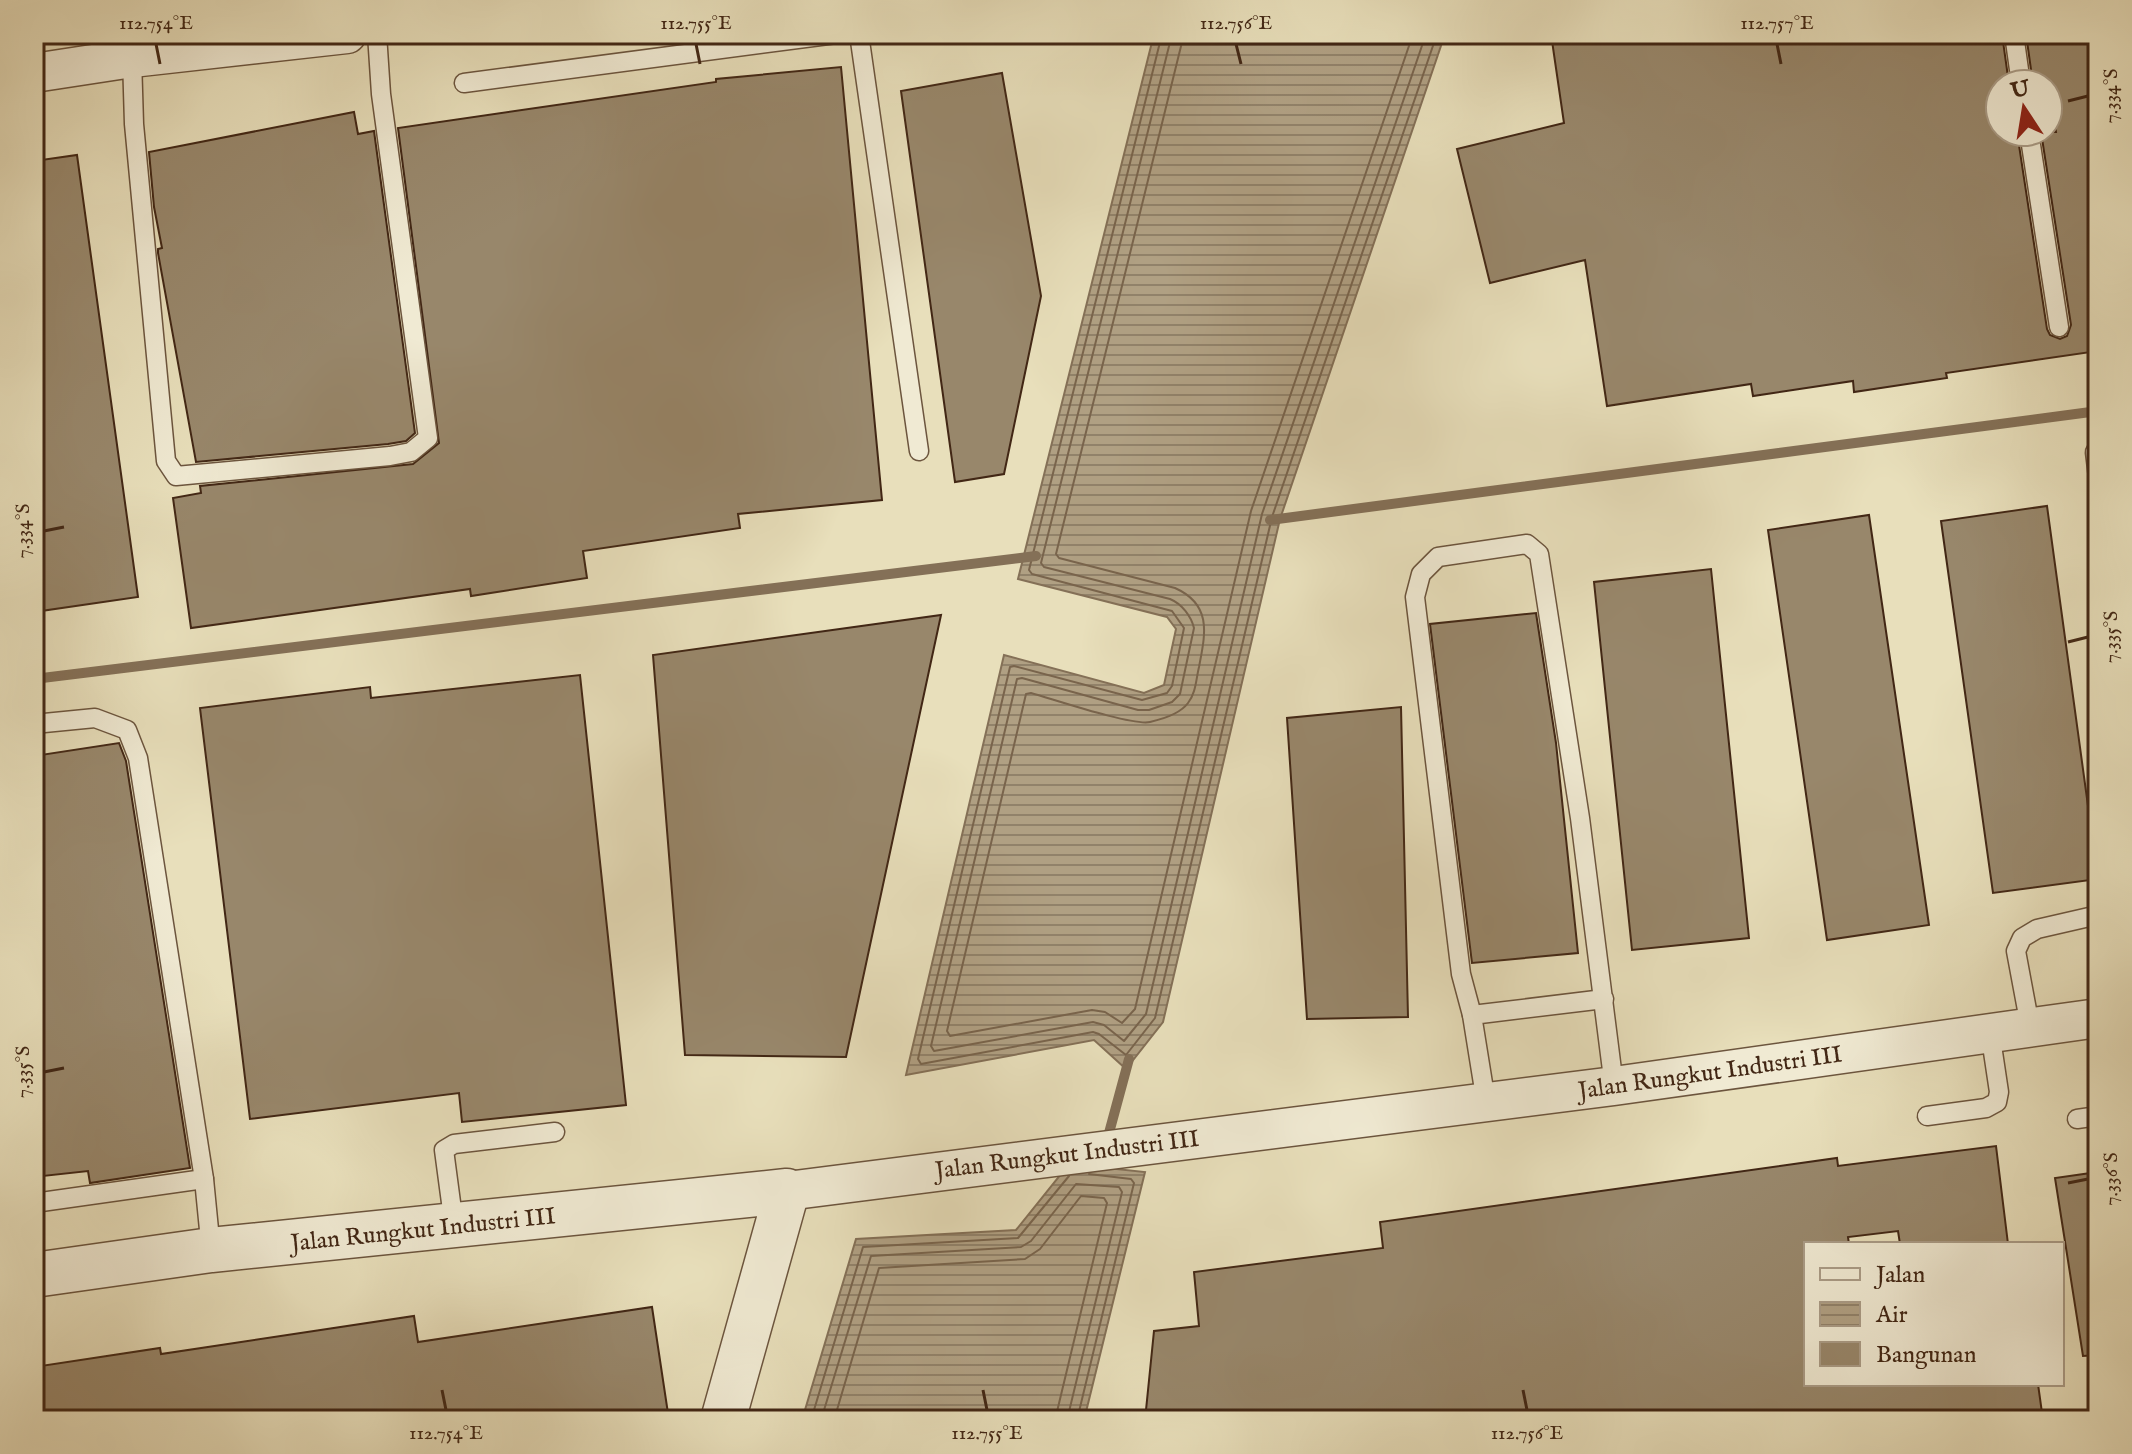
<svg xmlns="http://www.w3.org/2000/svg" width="2132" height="1454" viewBox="0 0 2132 1454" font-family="'IM FELL English',serif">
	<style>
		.water { fill: url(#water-rules); stroke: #847057; stroke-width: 2 }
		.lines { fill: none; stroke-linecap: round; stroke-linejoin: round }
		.shore { stroke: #79644c; stroke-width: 2 }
		.stream { stroke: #847057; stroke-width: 10 }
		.building { fill: #98876b; stroke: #422715; stroke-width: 2 }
		.service-casing { stroke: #6c553e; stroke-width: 21 }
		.minor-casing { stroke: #6c553e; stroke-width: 41 }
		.tertiary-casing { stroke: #6c553e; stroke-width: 47 }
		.service { stroke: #f0ead3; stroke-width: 18 }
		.minor { stroke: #f0ead3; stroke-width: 38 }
		.tertiary { stroke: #f0ead3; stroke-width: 44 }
		.ticks { fill: none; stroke: #422715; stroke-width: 3 }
		.labels { text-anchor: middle; stroke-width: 6; stroke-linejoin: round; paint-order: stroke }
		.street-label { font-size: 24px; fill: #422715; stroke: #f0ead3 }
		.neatline { fill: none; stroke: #422715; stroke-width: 3 }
		.ticks-label { font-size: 20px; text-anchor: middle; fill: #422715 }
	</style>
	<defs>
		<pattern id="water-rules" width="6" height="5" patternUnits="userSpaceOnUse" patternTransform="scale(2)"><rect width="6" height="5" fill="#b0a083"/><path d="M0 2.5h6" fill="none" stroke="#91826a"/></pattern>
	</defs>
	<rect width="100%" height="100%" fill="#e8dfbb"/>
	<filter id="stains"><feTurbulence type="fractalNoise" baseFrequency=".0025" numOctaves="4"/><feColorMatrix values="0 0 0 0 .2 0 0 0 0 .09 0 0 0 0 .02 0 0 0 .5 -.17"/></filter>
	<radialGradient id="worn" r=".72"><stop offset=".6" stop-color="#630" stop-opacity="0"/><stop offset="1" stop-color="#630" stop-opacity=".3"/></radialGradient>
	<g class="water">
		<polygon points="1154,34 1445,34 1280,519 1163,1022 1126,1069 1094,1040 906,1075 1004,655 1144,693 1164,685 1176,629 1167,617 1018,579"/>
		<polygon points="1069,1164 1145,1172 1084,1420 802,1420 856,1239 1016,1230"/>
	</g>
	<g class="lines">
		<g class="shore">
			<polyline points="1162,34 1029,570 1032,574 1172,611 1184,628 1172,686 1167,693 1142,700 1014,666 1010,667 918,1059 921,1064 1093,1032 1099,1034 1126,1055 1155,1018 1272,517 1437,34"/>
			<path d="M 1172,34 L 1041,563 L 1044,567 L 1170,599 C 1182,604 1191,616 1194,628 L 1180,694 L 1172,702 L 1149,710 L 1138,710 L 1022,678 L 1017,679 L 931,1046 L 934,1051 L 1093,1022 L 1104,1025 L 1124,1041 L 1146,1014 L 1262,514 L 1426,34"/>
			<path d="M 1184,34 L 1056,554 L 1059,558 L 1175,588 C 1213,605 1205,635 1199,667 C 1196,679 1196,693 1188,703 C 1180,714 1163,719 1150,722 C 1132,726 1053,699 1031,693 L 1026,694 L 947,1031 L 950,1036 L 1092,1010 L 1105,1012 L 1122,1023 L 1135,1009 L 1251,511 L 1413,34"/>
			<polyline points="811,1420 863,1247 1018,1238 1069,1176"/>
			<polyline points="821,1420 871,1256 1021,1247 1031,1241 1076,1184 1119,1187 1122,1192 1067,1420"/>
			<polyline points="834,1420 879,1268 1025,1259 1040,1249 1081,1196 1104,1198 1107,1203 1055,1420"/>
			<polyline points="1077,1420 1134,1183 1131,1179 1089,1174"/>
		</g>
		<g class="stream">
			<polyline points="1270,520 2098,411"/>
			<polyline points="34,679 1036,556"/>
			<polyline points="1106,1144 1129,1059"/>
		</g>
	</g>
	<g class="building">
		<polygon points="1551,34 2002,34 2009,84 2000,84 2000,132 2017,132 2047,329 2050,335 2060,339 2067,336 2071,325 2041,132 2056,132 2049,84 2033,84 2026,34 2098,34 2098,351 1946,373 1947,378 1854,392 1853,381 1753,396 1751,384 1607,406 1585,260 1490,283 1457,149 1564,123"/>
		<polygon points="841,67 882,500 738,514 740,528 583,551 587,578 471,596 470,589 191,628 173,498 201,493 200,486 413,464 439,443 398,128 716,82 716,79"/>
		<polygon points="1002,73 1041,296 1004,474 955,482 901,91"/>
		<polygon points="354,112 358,134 374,131 415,433 406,441 388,444 196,462 158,253 158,249 162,248 154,207 149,152"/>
		<polygon points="77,155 138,597 34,612 34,161"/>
		<polygon points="2047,506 2098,879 1993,893 1941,521"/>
		<polygon points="1869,515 1929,925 1827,940 1768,530"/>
		<polygon points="1711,569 1749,938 1632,950 1594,582"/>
		<polygon points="1536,613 1556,743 1578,953 1472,963 1430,624"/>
		<polygon points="941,615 846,1057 685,1055 653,655"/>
		<polygon points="580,675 626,1105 462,1122 459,1093 250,1119 200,708 370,687 371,698"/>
		<polygon points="1401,707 1408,1017 1307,1019 1287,718"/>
		<polygon points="119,743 126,761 190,1168 90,1183 88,1171 34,1177 34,756"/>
		<polygon points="1996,1146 2008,1244 1900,1244 1898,1231 1848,1237 1849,1244 1806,1244 1806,1384 2038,1384 2043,1420 1145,1420 1154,1331 1199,1326 1194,1272 1383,1248 1380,1222 1837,1158 1838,1166"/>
		<polygon points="2098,1172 2098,1355 2083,1356 2055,1178"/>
		<polygon points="652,1307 669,1420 34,1420 34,1367 160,1348 161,1354 414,1316 418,1342"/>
	</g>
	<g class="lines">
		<g class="service-casing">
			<g id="service">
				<polyline points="859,34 919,451"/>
				<polyline points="2014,34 2021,84"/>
				<polyline points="132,58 134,124 166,461 176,476 390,456 411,452 428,438 381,94 377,34"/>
				<polyline points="464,83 836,34"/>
				<polyline points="2029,132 2059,327"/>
				<polyline points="2095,452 2098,477"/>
				<polyline points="34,724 95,718 127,730 138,758 204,1179 211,1250"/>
				<polyline points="1472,1015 1461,974 1415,597 1421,574 1438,557 1527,544 1539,554 1580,818 1614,1086"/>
				<polyline points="2030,1026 2016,951 2022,938 2037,929 2098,915"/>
				<polyline points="1486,1102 1472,1015 1604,999"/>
				<polyline points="1927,1116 1986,1108 1997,1102 1999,1092 1990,1032"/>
				<polyline points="2077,1119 2098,1116"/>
				<polyline points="34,1203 204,1179"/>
				<polyline points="454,1225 444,1150 454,1144 555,1132"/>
			</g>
		</g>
		<g class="minor-casing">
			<g id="minor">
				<polyline points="34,73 132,58 347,34"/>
				<polyline points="787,1191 1614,1086 2098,1018"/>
			</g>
		</g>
		<g class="tertiary-casing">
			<polyline id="tertiary" points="34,1275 211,1250 787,1191 723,1420"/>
		</g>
		<use href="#service" class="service"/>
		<use href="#minor" class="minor"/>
		<use href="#tertiary" class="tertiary"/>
	</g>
	<path class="ticks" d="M 156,44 L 160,64M 696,44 L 700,64M 1236,44 L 1241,64M 1777,44 L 1781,64M 2068,101 L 2088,96M 44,531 L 64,527M 2068,642 L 2088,637M 44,1072 L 64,1068M 2068,1183 L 2088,1179M 442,1390 L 446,1410M 983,1390 L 987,1410M 1523,1390 L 1527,1410"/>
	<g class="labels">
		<g class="street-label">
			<text transform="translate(1710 1072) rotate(-8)" y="8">Jalan Rungkut Industri III</text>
			<text transform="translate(1067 1154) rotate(-7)" y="8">Jalan Rungkut Industri III</text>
			<text transform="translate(423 1229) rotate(-6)" y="8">Jalan Rungkut Industri III</text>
		</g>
	</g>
	<rect width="2132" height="1454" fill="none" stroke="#e8dfbb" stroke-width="88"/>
	<rect x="1804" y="1242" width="260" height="144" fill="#f0ead3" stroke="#aa9c87" stroke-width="2"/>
	<rect x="1820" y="1268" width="40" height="12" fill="#f0ead3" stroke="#aa9c87" stroke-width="2"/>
	<text x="1876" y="1282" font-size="24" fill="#422715">Jalan</text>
	<rect x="1820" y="1302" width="40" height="24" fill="url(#water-rules)" stroke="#aa9c87" stroke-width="2"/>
	<text x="1876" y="1322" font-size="24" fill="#422715">Air</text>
	<rect x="1820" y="1342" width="40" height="24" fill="#98876b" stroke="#aa9c87" stroke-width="2"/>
	<text x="1876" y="1362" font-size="24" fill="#422715">Bangunan</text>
	<g transform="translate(2024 108) rotate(348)"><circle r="38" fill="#f0ead3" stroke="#aa9c87" stroke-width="2"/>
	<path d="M0-6L14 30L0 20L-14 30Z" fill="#8f2418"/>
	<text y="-12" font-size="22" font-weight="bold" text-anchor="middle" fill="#422715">U</text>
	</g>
	<rect x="44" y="44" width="2044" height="1366" class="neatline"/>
	<g class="ticks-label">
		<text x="156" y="29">112.754°E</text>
		<text x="696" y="29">112.755°E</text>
		<text x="1236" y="29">112.756°E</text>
		<text x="1777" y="29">112.757°E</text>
		<text transform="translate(2110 96) rotate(-90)" y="7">7.334°S</text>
		<text transform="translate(22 531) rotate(-90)" y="7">7.334°S</text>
		<text transform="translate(2110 637) rotate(-90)" y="7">7.335°S</text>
		<text transform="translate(22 1072) rotate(-90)" y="7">7.335°S</text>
		<text transform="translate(2110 1179) rotate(-90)" y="7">7.336°S</text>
		<text x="446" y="1439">112.754°E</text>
		<text x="987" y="1439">112.755°E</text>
		<text x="1527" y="1439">112.756°E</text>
	</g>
	<rect width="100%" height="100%" filter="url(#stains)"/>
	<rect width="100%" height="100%" fill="url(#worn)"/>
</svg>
